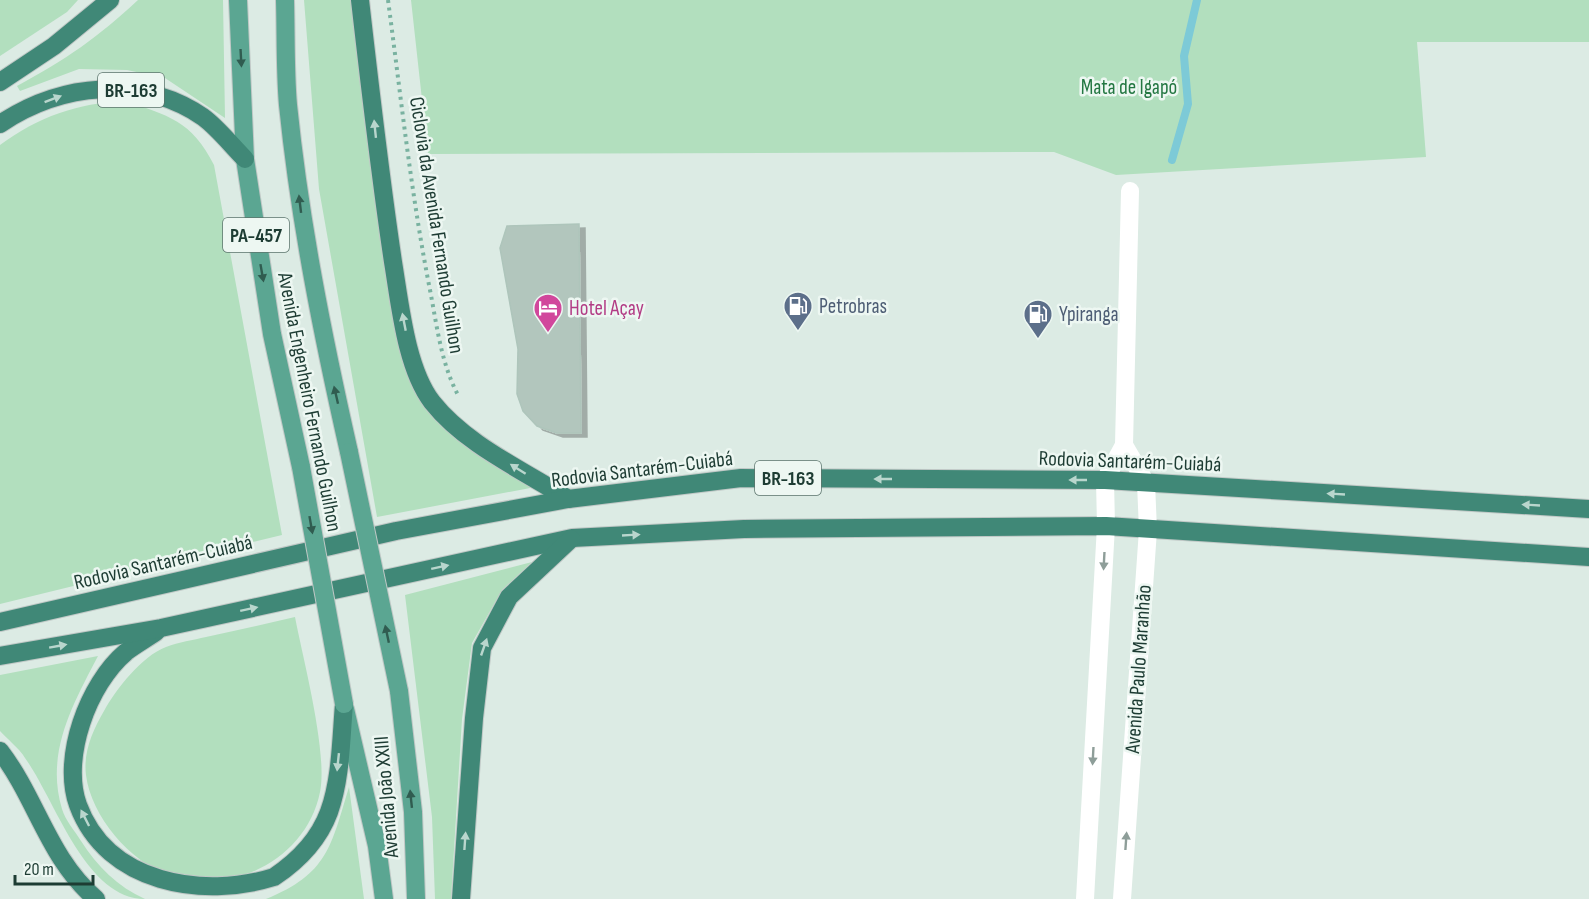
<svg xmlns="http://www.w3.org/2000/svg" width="1589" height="899" viewBox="0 0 1589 899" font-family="'Sofia Sans Condensed',sans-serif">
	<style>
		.green { fill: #b2dfbe }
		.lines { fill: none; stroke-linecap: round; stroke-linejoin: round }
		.stream { stroke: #7dcad7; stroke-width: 8 }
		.building { fill: #b2c6bd; stroke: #aec5bb; stroke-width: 1.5; filter: url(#shadow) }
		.primary-casing { stroke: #c0c8c6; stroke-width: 20 }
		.trunk-casing { stroke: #c0c8c6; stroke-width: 20 }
		.path { stroke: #79b2a0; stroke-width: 4; stroke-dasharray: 3 4.5; stroke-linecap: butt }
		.minor { stroke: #fff; stroke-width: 18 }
		.primary { stroke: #5ba692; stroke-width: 18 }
		.trunk { stroke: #408877; stroke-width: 18 }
		.primary-bridge-casing { stroke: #c0c8c6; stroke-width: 20; stroke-linecap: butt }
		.primary-bridge { stroke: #5ba692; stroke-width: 18 }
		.oneway { fill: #305c50 }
		.oneway2 { fill: #b9d6cd }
		.oneway3 { fill: #8e9e99 }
		.labels { text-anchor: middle; stroke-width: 5; stroke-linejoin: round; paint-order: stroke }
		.shield { fill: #edf7f2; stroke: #5b746c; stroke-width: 1.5 }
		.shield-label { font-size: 20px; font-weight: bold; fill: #1d3c33 }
		.park-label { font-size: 21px; fill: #237742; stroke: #edf7f2 }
		.street-label { font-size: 21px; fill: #1d3c33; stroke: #edf7f2 }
		.service-label { font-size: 21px; fill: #4e5e75; stroke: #edf7f2; text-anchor: start }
		.hotel-label { font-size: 21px; fill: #b23c85; stroke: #edf7f2; text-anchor: start }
	</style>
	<defs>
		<filter id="shadow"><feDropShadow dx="6" dy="4" stdDeviation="0" flood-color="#0004"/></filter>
	</defs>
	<rect width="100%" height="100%" fill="#dcebe4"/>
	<g class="green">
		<polygon points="0,0 78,0 67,12 0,56"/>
		<path d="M 138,0 L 223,0 L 225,118 L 165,78 L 127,70 L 79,69 L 20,91 L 17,86 C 67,59 97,38 138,0 Z"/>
		<polygon points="304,0 360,0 398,289 431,400 546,485 377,517 319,189"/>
		<polygon points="411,0 1589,0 1589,42 1417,42 1426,157 1116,175 1054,152 428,154"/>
		<path d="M 124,101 C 168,115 192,121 214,165 L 282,535 L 0,604 L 0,145 C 38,117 78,103 124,101 Z"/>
		<polygon points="532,562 502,590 472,643 462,719 451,899 435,899 432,817 405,595"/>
		<path d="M 295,617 C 303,659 328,753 320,792 C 307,858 233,897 169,875 C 130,862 91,816 86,775 C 83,752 93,730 104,711 C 116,689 142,656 166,647 C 179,642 193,640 206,637 C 236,631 265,624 295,617 Z"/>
		<path d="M 98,656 C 73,704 45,753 62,809 C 65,820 75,831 81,841 C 97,866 118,887 145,899 C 85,899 55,799 25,758 C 19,748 8,740 0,731 L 0,675 Z"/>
		<path d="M 349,787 L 364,899 L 266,899 C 328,874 331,846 349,787 Z"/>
	</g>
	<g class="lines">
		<polyline class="stream" points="1172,160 1188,104 1184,56 1197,0"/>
	</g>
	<polygon class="building" points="579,224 581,433 557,433 537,426 523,411 517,394 518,349 500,248 507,226"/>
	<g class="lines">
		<g class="primary-casing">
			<g id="primary">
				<polyline points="238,0 245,159 272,334 301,467"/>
				<path d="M 285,0 C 286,35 285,71 288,105 C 300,223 323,337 349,452"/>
				<polyline points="399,691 413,812 416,899"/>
				<polyline points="345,709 377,846 384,899"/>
			</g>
		</g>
		<g class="trunk-casing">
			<g id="trunk">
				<path d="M 360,0 C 370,88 380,175 393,262 C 400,304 406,368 432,402 C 466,445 523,470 568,499"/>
				<polyline points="0,82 54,46 110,0"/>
				<path d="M 0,124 C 61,83 141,75 203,117 C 218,128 232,146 245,159"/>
				<polyline points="0,622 396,531 568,499 741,478 1105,480 1589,509"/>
				<path d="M 156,632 C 146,639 135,645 126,652 C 88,684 61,758 78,805 C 107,884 203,899 274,877 C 298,861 319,839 329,812 C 341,779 341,739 344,704"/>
				<polyline points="0,656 161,628 572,538 744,529 1106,526 1589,557"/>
				<path d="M 0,751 C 37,799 48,858 96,899"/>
				<polyline points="461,899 474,718 482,648 509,597 571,539"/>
			</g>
		</g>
		<path class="path" d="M 388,0 C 401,97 411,194 430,290 C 437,326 441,363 458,395"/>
		<g class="minor">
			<polyline points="1085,899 1106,526 1105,480 1124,445 1130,191"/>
			<polyline points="1122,899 1148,530 1146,483 1124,445"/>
		</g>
		<use href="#primary" class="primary"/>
		<use href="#trunk" class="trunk"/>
		<g class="primary-bridge-casing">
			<g id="primary-bridge">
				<polyline points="349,452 399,691"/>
				<polyline points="301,467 344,704"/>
			</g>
		</g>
		<use href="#primary-bridge" class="primary-bridge"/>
	</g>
	<defs><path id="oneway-solid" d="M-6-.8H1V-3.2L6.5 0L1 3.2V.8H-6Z" transform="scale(1.5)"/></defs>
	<g class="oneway">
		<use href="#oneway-solid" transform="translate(241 58) rotate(87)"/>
		<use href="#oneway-solid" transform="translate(300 204) rotate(-97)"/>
		<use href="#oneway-solid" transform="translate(262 273) rotate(80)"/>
		<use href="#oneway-solid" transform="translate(336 395) rotate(-103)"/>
		<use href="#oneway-solid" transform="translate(311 525) rotate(80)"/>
		<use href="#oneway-solid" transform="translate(387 634) rotate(-102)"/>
		<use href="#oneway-solid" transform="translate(411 799) rotate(-96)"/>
	</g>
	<g class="oneway2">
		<use href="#oneway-solid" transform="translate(53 99) rotate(-21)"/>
		<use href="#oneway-solid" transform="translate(375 129) rotate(-96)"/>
		<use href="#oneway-solid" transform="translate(404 322) rotate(-101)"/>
		<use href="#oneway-solid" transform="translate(518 469) rotate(-148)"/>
		<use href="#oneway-solid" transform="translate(883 479) rotate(-180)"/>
		<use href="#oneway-solid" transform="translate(1078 480) rotate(-180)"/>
		<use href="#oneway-solid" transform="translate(1336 494) rotate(-177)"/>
		<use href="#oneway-solid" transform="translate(1531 505) rotate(-177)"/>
		<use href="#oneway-solid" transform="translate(631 535) rotate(-3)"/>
		<use href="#oneway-solid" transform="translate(440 567) rotate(-12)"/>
		<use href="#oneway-solid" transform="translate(249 609) rotate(-12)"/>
		<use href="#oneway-solid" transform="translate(58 646) rotate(-10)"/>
		<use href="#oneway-solid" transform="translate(484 647) rotate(-71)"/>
		<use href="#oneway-solid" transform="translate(338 762) rotate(96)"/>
		<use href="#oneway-solid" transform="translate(85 818) rotate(-117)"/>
		<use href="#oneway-solid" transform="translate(465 841) rotate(-86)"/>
	</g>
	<g class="oneway3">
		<use href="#oneway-solid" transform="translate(1104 561) rotate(93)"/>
		<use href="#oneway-solid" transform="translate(1093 756) rotate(93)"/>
		<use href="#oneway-solid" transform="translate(1126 841) rotate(-86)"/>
	</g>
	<defs>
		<g id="fuel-pin" transform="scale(1.5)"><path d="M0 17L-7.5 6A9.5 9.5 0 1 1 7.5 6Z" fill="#5c6f8a" stroke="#edf7f2"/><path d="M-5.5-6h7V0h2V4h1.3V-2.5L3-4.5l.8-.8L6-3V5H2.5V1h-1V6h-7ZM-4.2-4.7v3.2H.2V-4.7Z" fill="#fff"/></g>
		<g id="hotel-pin" transform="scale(1.5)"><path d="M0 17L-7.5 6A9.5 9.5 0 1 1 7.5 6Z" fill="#d1479c" stroke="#edf7f2"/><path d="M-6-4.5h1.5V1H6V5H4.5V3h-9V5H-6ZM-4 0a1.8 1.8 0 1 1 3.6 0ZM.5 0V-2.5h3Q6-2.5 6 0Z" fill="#fff"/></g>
	</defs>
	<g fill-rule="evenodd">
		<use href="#fuel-pin" x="798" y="306"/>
		<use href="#hotel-pin" x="548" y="308"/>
		<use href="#fuel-pin" x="1038" y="314"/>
	</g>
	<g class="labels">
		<g class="shield">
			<rect x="98" y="73" width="66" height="34" rx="4.5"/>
			<rect x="223" y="218" width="66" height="34" rx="4.5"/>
			<rect x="755" y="461" width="66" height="34" rx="4.5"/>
		</g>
		<g class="shield-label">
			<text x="131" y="97">BR-163</text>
			<text x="256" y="242">PA-457</text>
			<text x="788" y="485">BR-163</text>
		</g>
		<g class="park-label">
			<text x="1129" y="94">Mata de Igapó</text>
		</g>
		<g class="street-label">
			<text transform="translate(437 225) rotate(81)" y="7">Ciclovia da Avenida Fernando Guilhon</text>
			<text transform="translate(310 402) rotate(79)" y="7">Avenida Engenheiro Fernando Guilhon</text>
			<text transform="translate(1130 461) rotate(2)" y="7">Rodovia Santarém-Cuiabá</text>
			<text transform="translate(642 469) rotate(-7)" y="7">Rodovia Santarém-Cuiabá</text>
			<text transform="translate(163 562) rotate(-13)" y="7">Rodovia Santarém-Cuiabá</text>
			<text transform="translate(1138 669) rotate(-86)" y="7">Avenida Paulo Maranhão</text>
			<text transform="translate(386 797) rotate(-95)" y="7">Avenida João XXIII</text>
		</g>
		<g class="service-label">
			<text x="819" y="313">Petrobras</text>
			<text x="1059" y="321">Ypiranga</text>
		</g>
		<g class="hotel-label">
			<text x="569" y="315">Hotel Açay</text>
		</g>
	</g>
	<path d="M15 875v9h78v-9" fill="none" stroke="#1d3c33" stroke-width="3"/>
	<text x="24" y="875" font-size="18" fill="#1d3c33" stroke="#edf7f2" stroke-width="4.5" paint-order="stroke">20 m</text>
</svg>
